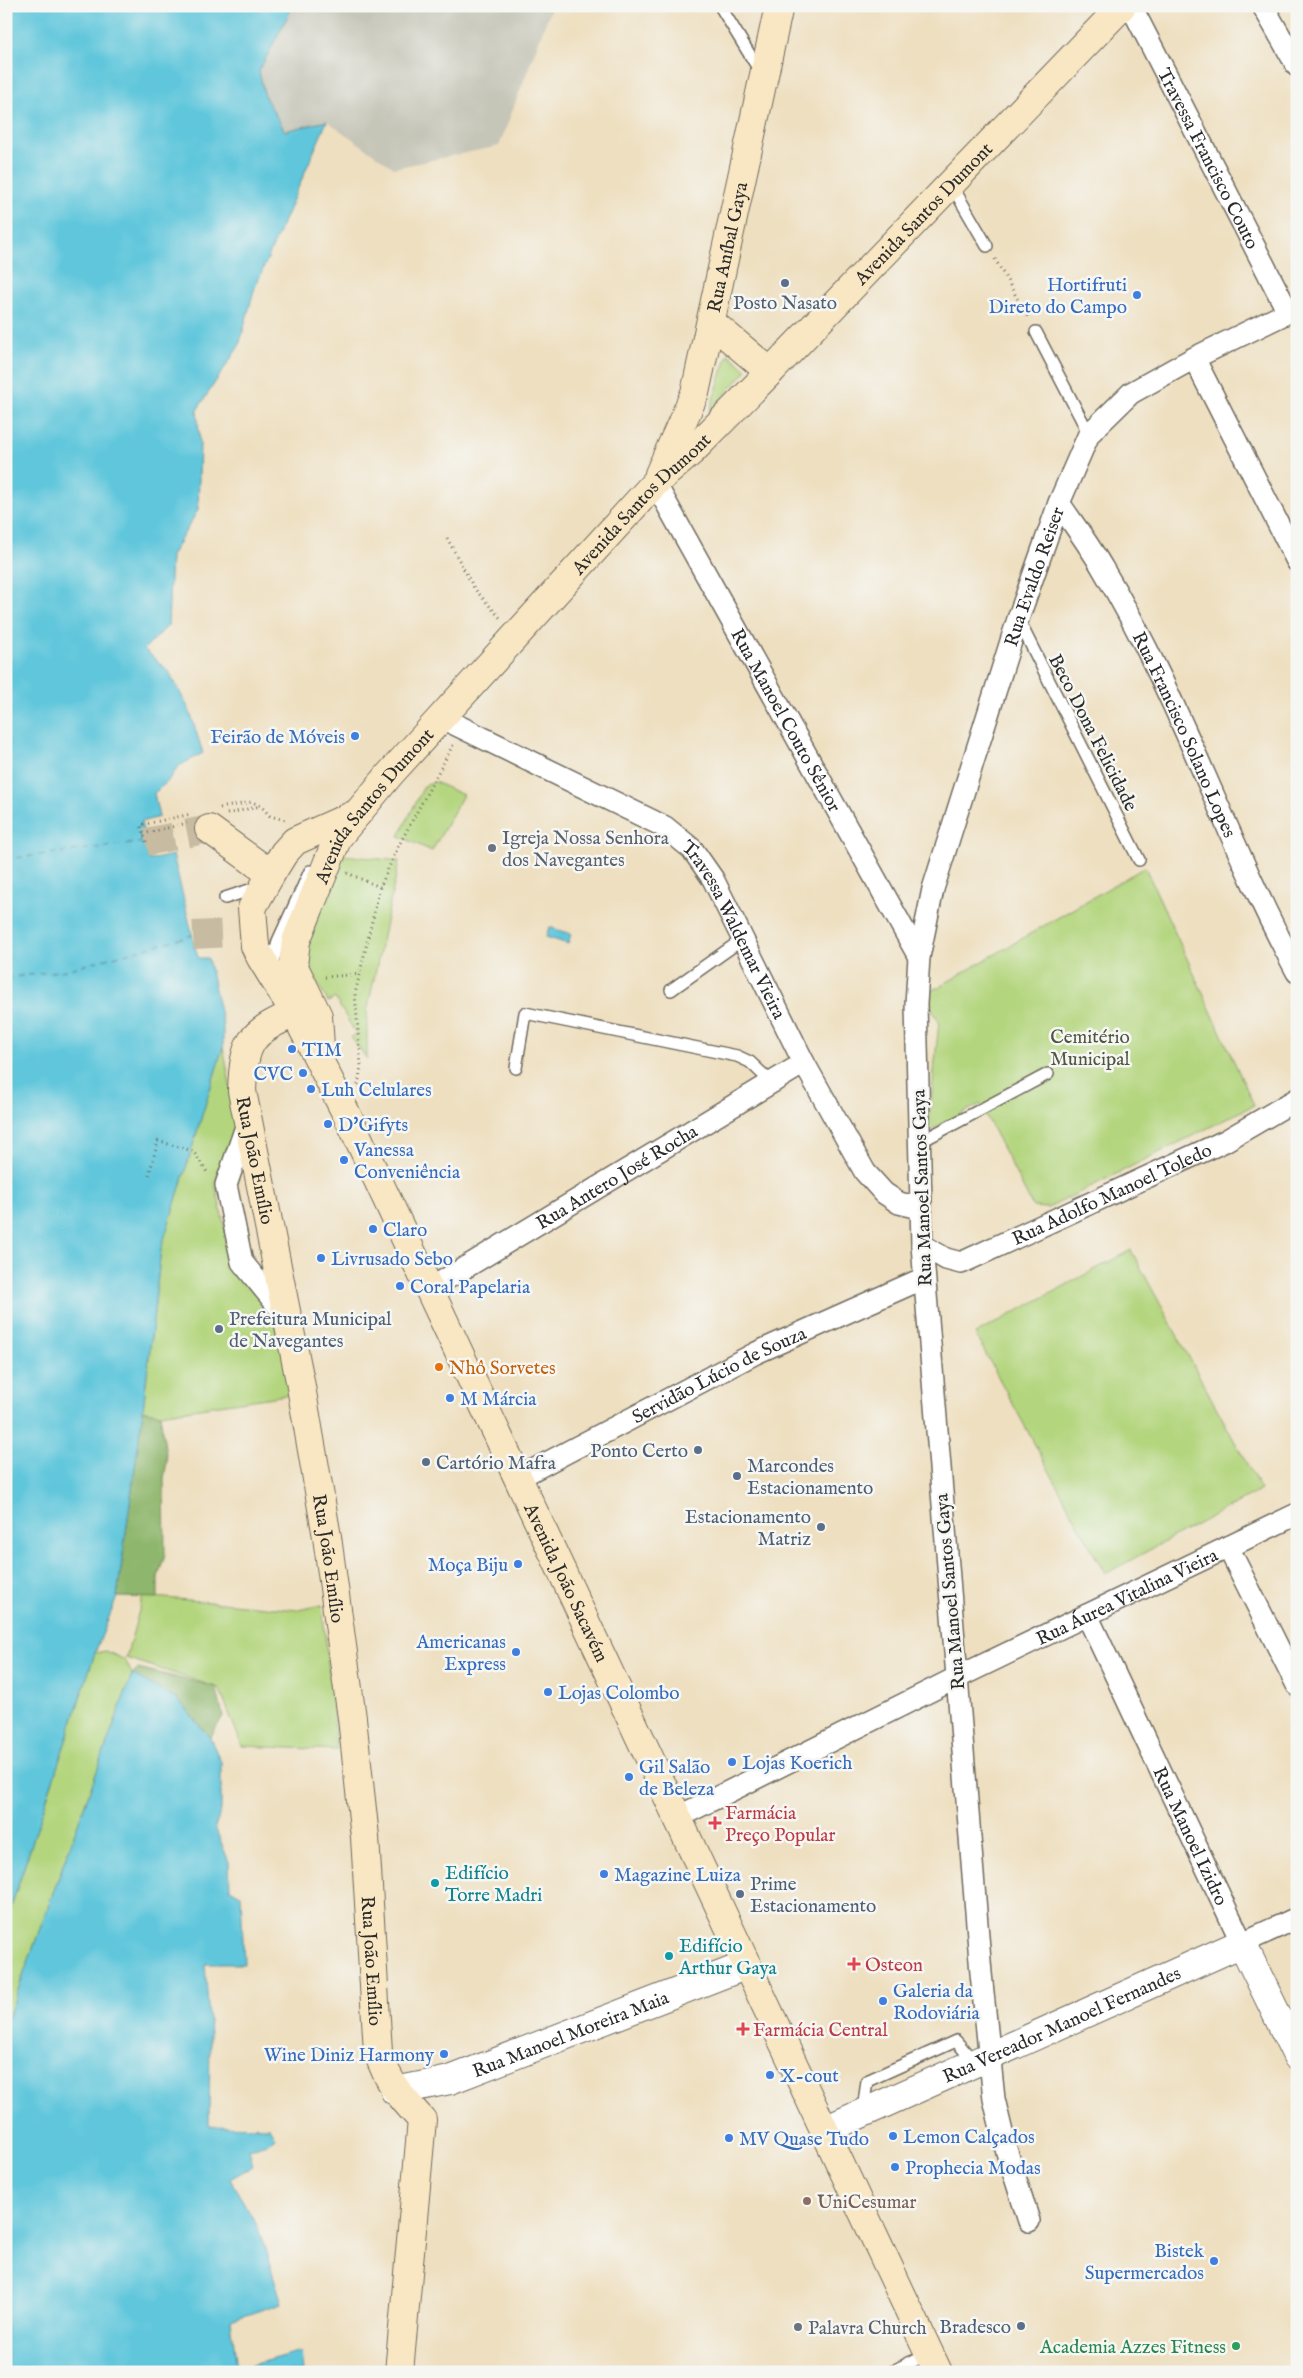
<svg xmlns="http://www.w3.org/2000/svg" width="1303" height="2378" viewBox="0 0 1303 2378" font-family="'IM FELL English',serif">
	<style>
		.industrial { fill: #c5c5b8 }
		.green { fill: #b3d57d; stroke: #6f8054 }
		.forest { fill: #8eb66c; stroke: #5c704c }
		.water { fill: #5ec6db; stroke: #447883 }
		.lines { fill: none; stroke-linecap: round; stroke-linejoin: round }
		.ferry { stroke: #3a5a60; stroke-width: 1; stroke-dasharray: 6 5; stroke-linecap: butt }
		.secondary-tunnel { stroke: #c7bba2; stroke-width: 28; stroke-dasharray: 28 14; stroke-linecap: butt }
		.service-casing { stroke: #6f6a5f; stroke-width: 14 }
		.minor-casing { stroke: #6f6a5f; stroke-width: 24 }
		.tertiary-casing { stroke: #6f6a5f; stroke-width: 30 }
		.secondary-casing { stroke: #6f6a5f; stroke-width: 30 }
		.path { stroke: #6f6a5f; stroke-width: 3; stroke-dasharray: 1 4; stroke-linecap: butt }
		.service { stroke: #fff; stroke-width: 11 }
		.minor { stroke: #fff; stroke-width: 21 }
		.tertiary { stroke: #fff; stroke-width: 28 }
		.secondary { stroke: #f9e7c3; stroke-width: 28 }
		.service-dot { fill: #5c6f8a; stroke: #f6f6f2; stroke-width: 2 }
		.shop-dot { fill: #3f7fe0; stroke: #f6f6f2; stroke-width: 2 }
		.worship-dot { fill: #6b7280; stroke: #f6f6f2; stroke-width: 2 }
		.food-dot { fill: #e8710a; stroke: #f6f6f2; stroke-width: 2 }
		.health-dot { fill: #e0444e; stroke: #f6f6f2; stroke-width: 2 }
		.culture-dot { fill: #0f9aa8; stroke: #f6f6f2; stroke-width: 2 }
		.education-dot { fill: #8d6e63; stroke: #f6f6f2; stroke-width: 2 }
		.leisure-dot { fill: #2e9e5b; stroke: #f6f6f2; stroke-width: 2 }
		.labels { text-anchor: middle; stroke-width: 5; stroke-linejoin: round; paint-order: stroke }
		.street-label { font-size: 19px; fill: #2b2b2b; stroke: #f6f6f2 }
		.shop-label { font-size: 19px; fill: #366cbe; stroke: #f6f6f2; text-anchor: start }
		.service-label { font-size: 19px; fill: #4e5e75; stroke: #f6f6f2; text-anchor: start }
		.worship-label { font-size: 19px; fill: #5b616d; stroke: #f6f6f2; text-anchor: start }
		.park-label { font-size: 19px; fill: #4d5640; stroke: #f6f6f2 }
		.food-label { font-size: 19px; fill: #c56008; stroke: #f6f6f2; text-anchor: start }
		.health-label { font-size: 19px; fill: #be3a42; stroke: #f6f6f2; text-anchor: start }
		.culture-label { font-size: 19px; fill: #0d838f; stroke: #f6f6f2; text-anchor: start }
		.education-label { font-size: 19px; fill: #785e54; stroke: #f6f6f2; text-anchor: start }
		.leisure-label { font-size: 19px; fill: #27864d; stroke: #f6f6f2; text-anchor: end }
	</style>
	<rect width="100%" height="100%" fill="#f6f6f2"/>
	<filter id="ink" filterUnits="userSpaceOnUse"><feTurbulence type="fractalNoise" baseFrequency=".02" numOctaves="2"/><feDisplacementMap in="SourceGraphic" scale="10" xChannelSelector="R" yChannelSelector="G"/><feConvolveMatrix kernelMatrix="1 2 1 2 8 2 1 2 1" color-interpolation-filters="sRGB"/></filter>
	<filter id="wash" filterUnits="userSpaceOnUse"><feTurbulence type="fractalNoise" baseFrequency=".0096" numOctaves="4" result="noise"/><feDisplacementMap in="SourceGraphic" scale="20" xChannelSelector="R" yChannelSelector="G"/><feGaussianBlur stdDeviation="1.12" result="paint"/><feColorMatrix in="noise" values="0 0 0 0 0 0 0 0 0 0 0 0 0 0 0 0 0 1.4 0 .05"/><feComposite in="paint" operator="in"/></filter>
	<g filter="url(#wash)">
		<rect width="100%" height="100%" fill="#eedfc0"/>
		<polygon class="industrial" points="293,6 552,6 499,146 394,168 327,121 285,131 265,97 259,71"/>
		<g class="green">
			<polygon points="728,354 747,370 709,412"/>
			<polygon points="435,782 463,795 432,851 399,836 424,786"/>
			<polygon points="343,855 399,861 367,1012 367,1059 351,1037 356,1034 335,998 328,1002 308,965 309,941"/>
			<polygon points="1145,867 1254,1105 1048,1208 1033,1207 980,1104 928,1131 939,1021 931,1008 930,992"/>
			<polygon points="223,1047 237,1122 215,1183 233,1266 279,1321 293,1394 160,1414 143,1410 161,1249"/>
			<polygon points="1131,1250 1261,1490 1105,1574 975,1334"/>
			<polygon points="143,1596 298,1610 322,1605 337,1750 242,1746 219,1688 126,1658"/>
			<polygon points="106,1651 125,1660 132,1674 6,2023 6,1922 95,1653"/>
		</g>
		<g class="forest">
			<polygon points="143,1410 160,1414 167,1461 164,1479 165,1555 158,1577 158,1598 117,1597"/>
			<polygon points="138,1668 216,1687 223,1716 210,1738 178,1700 132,1674"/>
		</g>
		<g class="water">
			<polygon points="6,6 293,6 259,71 265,97 285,131 327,121 254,290 239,346 197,410 200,444 198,510 171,556 168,626 144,649 169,672 189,709 203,753 179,766 167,782 154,793 159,817 141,822 150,860 173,855 198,958 208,958 223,1025 223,1047 161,1249 143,1410 117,1597 95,1653 6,1922"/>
			<polygon points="549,927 571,934 568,944 546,937"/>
			<polygon points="132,1674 178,1700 210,1738 221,1762 221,1810 215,1827 229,1862 230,1889 241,1895 244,1964 205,1964 210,2035 209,2126 269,2127 275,2137 267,2144 249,2149 253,2166 230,2179 258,2227 282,2303 231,2320 237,2369 301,2351 303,2372 6,2372 6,2023"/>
		</g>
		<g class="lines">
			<g class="ferry">
				<polyline points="6,859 146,842"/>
				<polyline points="6,978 66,970 193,935"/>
			</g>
		</g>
	</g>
	<g filter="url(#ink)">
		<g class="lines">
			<g class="secondary-tunnel">
				<polyline points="146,842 209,829"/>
				<polyline points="193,935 234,933"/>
			</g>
			<g class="service-casing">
				<g id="service">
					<polyline points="720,6 761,73"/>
					<polyline points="951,184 987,246"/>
					<polyline points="1036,332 1089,434"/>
					<polyline points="1019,621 1139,860"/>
					<polyline points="225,898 259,887"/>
					<polyline points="272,967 278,941 310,871"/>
					<polyline points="671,990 743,939"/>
					<polyline points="516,1068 525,1013 737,1056 750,1062 771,1082"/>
					<polyline points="918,1143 1048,1074"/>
					<polyline points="863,2110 867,2081 956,2041 975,2063"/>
					<polyline points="891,2372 929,2353"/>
				</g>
			</g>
			<g class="minor-casing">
				<g id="minor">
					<path id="s1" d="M 1131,6 L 1288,312"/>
					<polyline points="1263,6 1297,66"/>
					<polyline points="1194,358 1297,561"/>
					<path id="s2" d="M 655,483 L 919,957"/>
					<path id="s3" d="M 1059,503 C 1074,525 1090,546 1103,569 C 1180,697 1226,841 1297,972"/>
					<path id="s4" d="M 442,718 L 665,827 L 692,849 L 713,879 L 804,1063 L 865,1172 L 884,1193 L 899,1203 L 920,1208"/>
					<polyline points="248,1121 226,1185 242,1262 287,1317"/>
					<path id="s5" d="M 922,1245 L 946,1259 L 961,1263 L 1225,1141 L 1297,1099"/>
					<path id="s6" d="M 428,1290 L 804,1063"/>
					<path id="s7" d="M 518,1478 L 756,1353 L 924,1278"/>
					<polyline points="1228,1547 1297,1685"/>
					<path id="s8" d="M 1087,1615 L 1242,1943 L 1297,1918"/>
					<path id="s9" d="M 678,1817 L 956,1678 L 1297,1514"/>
					<path id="s10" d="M 1029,2221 L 1006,2149 L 994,2099 L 981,1973 L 922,1245 L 916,1004 L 919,957 L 933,889 L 1018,619 L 1059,503 L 1089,434 L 1131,393 L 1194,358 L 1297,308"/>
				</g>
			</g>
			<g class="tertiary-casing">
				<g id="tertiary">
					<path id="s11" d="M 395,2091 L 450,2080 L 747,1965"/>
					<path id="s12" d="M 825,2130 L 1242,1943 L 1297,2056"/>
				</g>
			</g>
			<g class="secondary-casing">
				<g id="secondary">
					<polyline points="712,323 770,372"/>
					<path id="s13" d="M 659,474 L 695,393 L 779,6"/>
					<path id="s14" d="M 358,813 L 295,841 L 284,853 L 271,874 L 252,908 L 255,946 L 261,958 L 295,1013 L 353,1127 L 938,2372"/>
					<polyline points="209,829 271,874"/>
					<path id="s15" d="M 295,1013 C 249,1033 244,1042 242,1091 L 300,1381 L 327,1537 L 352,1718 L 365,1837 L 378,2052 C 388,2083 401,2097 422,2120 L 399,2372"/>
					<path id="s16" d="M 320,1046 L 318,1016 L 293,965 L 296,941 L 338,837 L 390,774 L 655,483 L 691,452 L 770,372 L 1122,6"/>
				</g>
			</g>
			<g class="path">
				<polyline points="995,259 1029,319"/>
				<polyline points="447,538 474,588 501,619"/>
				<polyline points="220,808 252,802 261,806 270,816 285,820"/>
				<polyline points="227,814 260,806"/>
				<polyline points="143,834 187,823"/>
				<polyline points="146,842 141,825 191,814"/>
				<polyline points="347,873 380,887"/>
				<polyline points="325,977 360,974"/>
				<polyline points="358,1085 361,1066 355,994 380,887 399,845 453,745"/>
				<polyline points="149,1175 158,1141 193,1151 207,1172"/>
				<polyline points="806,2036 814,2032"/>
			</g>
			<use href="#service" class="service"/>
			<use href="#minor" class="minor"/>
			<use href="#tertiary" class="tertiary"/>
			<use href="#secondary" class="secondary"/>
		</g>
	</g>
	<g class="service-dot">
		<circle cx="785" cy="283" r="5"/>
		<circle cx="219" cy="1329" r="5"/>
		<circle cx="698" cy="1450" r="5"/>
		<circle cx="426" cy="1462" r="5"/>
		<circle cx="737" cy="1476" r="5"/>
		<circle cx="821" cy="1527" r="5"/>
		<circle cx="740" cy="1894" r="5"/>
		<circle cx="1021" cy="2326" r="5"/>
	</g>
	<g class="shop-dot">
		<circle cx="1137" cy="295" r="5"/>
		<circle cx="355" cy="736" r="5"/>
		<circle cx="292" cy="1049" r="5"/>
		<circle cx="303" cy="1073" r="5"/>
		<circle cx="311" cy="1089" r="5"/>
		<circle cx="328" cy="1124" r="5"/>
		<circle cx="344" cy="1160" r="5"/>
		<circle cx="373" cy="1229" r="5"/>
		<circle cx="321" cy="1258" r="5"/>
		<circle cx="400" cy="1286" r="5"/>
		<circle cx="450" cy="1398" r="5"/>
		<circle cx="518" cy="1564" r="5"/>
		<circle cx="516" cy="1652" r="5"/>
		<circle cx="548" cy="1692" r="5"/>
		<circle cx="732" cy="1762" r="5"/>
		<circle cx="629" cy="1777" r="5"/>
		<circle cx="604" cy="1874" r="5"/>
		<circle cx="883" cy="2001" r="5"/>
		<circle cx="444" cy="2054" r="5"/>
		<circle cx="770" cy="2075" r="5"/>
		<circle cx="893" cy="2136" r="5"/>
		<circle cx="729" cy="2138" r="5"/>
		<circle cx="895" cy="2167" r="5"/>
		<circle cx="1214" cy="2261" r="5"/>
	</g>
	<g class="worship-dot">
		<circle cx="492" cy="848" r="5"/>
		<circle cx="798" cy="2327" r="5"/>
	</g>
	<circle class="food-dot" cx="439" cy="1367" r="5"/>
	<g class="health-dot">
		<path d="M712.5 1815.5h5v5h5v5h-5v5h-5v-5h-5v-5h5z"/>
		<path d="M851.5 1956.5h5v5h5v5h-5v5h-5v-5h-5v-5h5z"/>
		<path d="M740.5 2021.5h5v5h5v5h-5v5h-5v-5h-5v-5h5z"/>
	</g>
	<g class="culture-dot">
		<circle cx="435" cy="1883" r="5"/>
		<circle cx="669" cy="1956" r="5"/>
	</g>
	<circle class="education-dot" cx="807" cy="2201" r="5"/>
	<circle class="leisure-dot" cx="1236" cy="2346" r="5"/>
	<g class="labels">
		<g class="street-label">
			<text dy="7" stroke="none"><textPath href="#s1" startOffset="171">Travessa Francisco Couto</textPath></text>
			<text dy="7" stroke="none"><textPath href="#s16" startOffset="1079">Avenida Santos Dumont</textPath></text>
			<text dy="7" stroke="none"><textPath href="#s13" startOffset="238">Rua Aníbal Gaya</textPath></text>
			<text dy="7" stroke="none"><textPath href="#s16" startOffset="674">Avenida Santos Dumont</textPath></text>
			<text dy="7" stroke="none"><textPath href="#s10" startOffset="1670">Rua Evaldo Reiser</textPath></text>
			<text dy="7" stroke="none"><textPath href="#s2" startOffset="271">Rua Manoel Couto Sênior</textPath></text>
			<text transform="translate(1094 732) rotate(63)" y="7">Beco Dona Felicidade</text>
			<text dy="7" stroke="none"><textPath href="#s3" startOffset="264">Rua Francisco Solano Lopes</textPath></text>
			<text dy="7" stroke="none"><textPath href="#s16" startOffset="269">Avenida Santos Dumont</textPath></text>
			<text dy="7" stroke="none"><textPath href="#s4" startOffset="374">Travessa Waldemar Vieira</textPath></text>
			<text dy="7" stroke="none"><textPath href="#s15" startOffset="174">Rua João Emílio</textPath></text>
			<text dy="7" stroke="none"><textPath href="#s6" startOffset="220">Rua Antero José Rocha</textPath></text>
			<text transform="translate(921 1188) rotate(-92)" y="7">Rua Manoel Santos Gaya</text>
			<text dy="7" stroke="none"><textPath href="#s5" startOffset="209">Rua Adolfo Manoel Toledo</textPath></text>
			<text dy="7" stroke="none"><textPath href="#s7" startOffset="226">Servidão Lúcio de Souza</textPath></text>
			<text dy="7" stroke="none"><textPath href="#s15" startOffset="579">Rua João Emílio</textPath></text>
			<text dy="7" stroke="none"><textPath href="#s14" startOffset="896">Avenida João Sacavém</textPath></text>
			<text transform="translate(949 1592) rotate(-95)" y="7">Rua Manoel Santos Gaya</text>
			<text dy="7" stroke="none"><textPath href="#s9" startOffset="500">Rua Áurea Vitalina Vieira</textPath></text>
			<text dy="7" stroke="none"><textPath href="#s8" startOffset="244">Rua Manoel Izidro</textPath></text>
			<text dy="7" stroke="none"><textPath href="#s15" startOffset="984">Rua João Emílio</textPath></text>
			<text dy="7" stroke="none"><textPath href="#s12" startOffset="259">Rua Vereador Manoel Fernandes</textPath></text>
			<text dy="7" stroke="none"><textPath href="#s11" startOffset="185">Rua Manoel Moreira Maia</textPath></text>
		</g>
		<g class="shop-label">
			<text x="1127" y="291" text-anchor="end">Hortifruti<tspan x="1127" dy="22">Direto do Campo</tspan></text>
			<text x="345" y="743" text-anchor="end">Feirão de Móveis</text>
			<text x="302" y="1056">TIM</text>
			<text x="293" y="1080" text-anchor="end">CVC</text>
			<text x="321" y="1096">Luh Celulares</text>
			<text x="338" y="1131">D'Gifyts</text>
			<text x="354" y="1156">Vanessa<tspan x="354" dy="22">Conveniência</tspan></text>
			<text x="383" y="1236">Claro</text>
			<text x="331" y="1265">Livrusado Sebo</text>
			<text x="410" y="1293">Coral Papelaria</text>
			<text x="460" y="1405">M Márcia</text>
			<text x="508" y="1571" text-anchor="end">Moça Biju</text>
			<text x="506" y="1648" text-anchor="end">Americanas<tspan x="506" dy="22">Express</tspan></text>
			<text x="558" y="1699">Lojas Colombo</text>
			<text x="742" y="1769">Lojas Koerich</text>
			<text x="639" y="1773">Gil Salão<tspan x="639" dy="22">de Beleza</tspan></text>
			<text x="614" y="1881">Magazine Luiza</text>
			<text x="893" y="1997">Galeria da<tspan x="893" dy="22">Rodoviária</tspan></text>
			<text x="434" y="2061" text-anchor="end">Wine Diniz Harmony</text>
			<text x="780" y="2082">X-cout</text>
			<text x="903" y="2143">Lemon Calçados</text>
			<text x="739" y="2145">MV Quase Tudo</text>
			<text x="905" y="2174">Prophecia Modas</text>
			<text x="1204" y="2257" text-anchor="end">Bistek<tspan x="1204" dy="22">Supermercados</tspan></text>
		</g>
		<g class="service-label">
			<text x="785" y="309" text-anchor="middle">Posto Nasato</text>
			<text x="229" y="1325">Prefeitura Municipal<tspan x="229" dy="22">de Navegantes</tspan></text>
			<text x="688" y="1457" text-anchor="end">Ponto Certo</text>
			<text x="436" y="1469">Cartório Mafra</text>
			<text x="747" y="1472">Marcondes<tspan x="747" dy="22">Estacionamento</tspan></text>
			<text x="811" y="1523" text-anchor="end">Estacionamento<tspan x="811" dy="22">Matriz</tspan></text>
			<text x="750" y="1890">Prime<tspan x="750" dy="22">Estacionamento</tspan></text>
			<text x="1011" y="2333" text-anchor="end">Bradesco</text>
		</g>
		<g class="worship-label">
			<text x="502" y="844">Igreja Nossa Senhora<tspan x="502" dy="22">dos Navegantes</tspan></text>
			<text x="808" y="2334">Palavra Church</text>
		</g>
		<g class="park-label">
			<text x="1090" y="1043">Cemitério<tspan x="1090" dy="22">Municipal</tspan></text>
		</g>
		<g class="food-label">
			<text x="449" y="1374">Nhô Sorvetes</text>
		</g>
		<g class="health-label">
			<text x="725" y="1819">Farmácia<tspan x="725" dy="22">Preço Popular</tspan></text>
			<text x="865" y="1971">Osteon</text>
			<text x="753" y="2036">Farmácia Central</text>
		</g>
		<g class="culture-label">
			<text x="445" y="1879">Edifício<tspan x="445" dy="22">Torre Madri</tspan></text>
			<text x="679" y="1952">Edifício<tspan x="679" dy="22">Arthur Gaya</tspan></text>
		</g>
		<g class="education-label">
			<text x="817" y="2208">UniCesumar</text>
		</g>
		<g class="leisure-label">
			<text x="1226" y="2353">Academia Azzes Fitness</text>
		</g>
	</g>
	<rect width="1303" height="2378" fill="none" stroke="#f6f6f2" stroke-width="25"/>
</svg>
